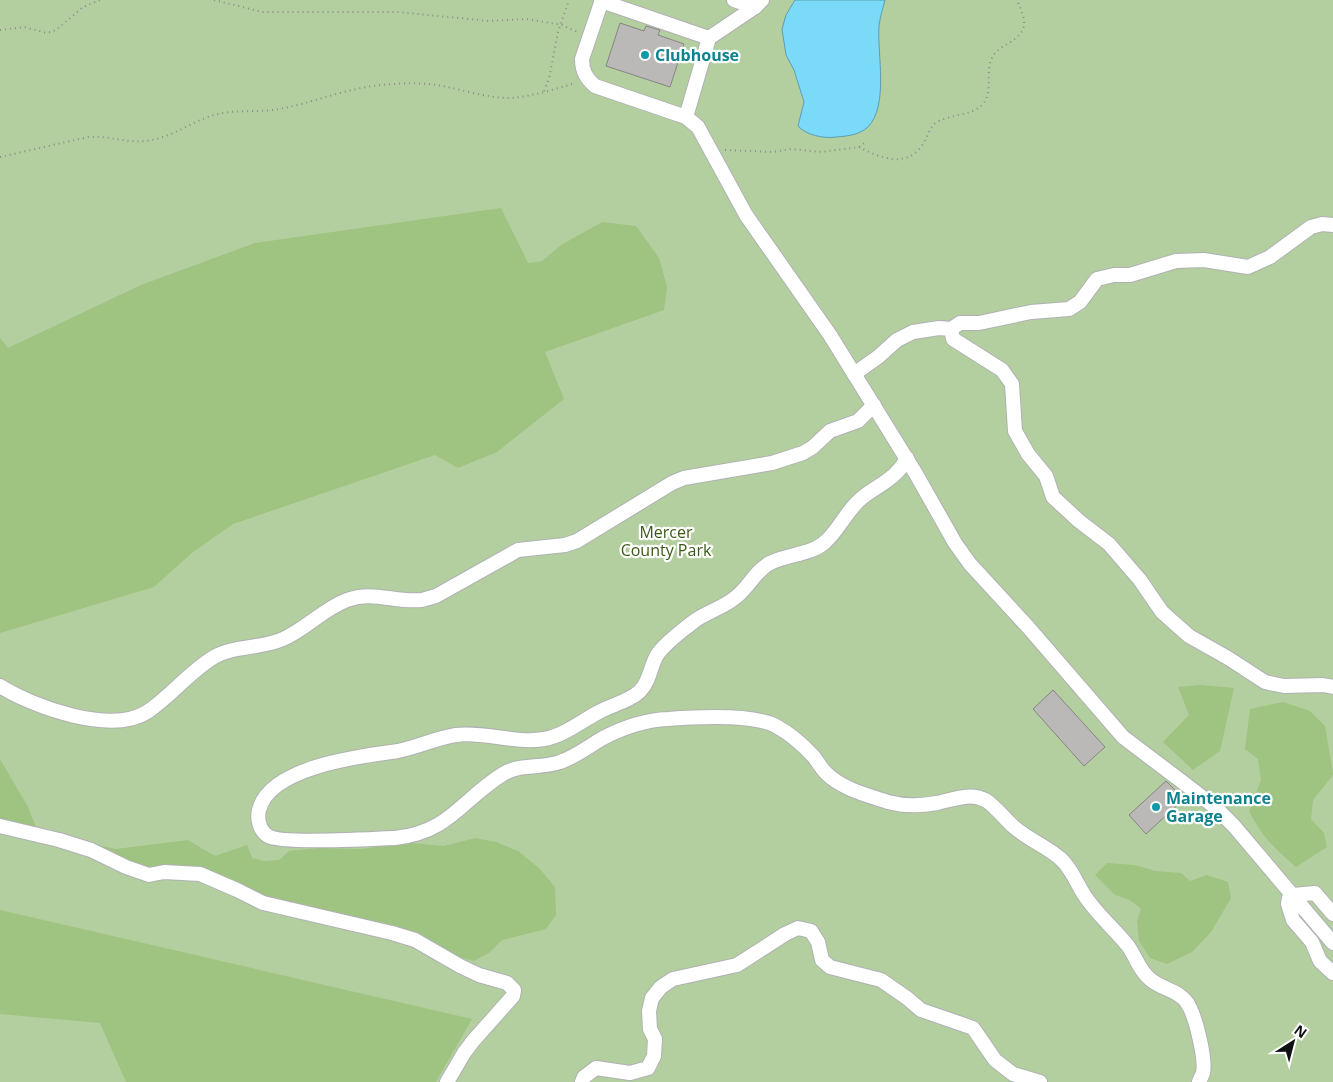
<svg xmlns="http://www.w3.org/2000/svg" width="1333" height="1082" viewBox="0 0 1333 1082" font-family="'Open Sans',sans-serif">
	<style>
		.green { fill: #b4cf9f }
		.forest { fill: #9fc380 }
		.water { fill: #7bdaf7; stroke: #5b9db2 }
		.building { fill: #bbb9b7; stroke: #878583 }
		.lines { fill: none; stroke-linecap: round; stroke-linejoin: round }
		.minor-casing { stroke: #afb1b3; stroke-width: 16 }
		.path { stroke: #8a8c8d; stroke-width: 2; stroke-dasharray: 1 4; stroke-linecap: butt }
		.minor { stroke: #fff; stroke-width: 14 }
		.culture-dot { fill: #0f9aa8; stroke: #fff; stroke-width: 2 }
		.labels { text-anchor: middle; stroke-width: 4.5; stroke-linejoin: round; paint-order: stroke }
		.culture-label { font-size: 16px; font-weight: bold; fill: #0d838f; stroke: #fff; text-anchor: start }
		.park-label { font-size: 16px; fill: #3a5a15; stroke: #fff }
	</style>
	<rect width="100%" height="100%" fill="#e7eaec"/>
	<rect class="green" x="0" y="0" width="1333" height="1082"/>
	<g class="forest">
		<polygon points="501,208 528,263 542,261 561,245 602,222 636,226 659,258 667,287 664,310 545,352 564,399 497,452 458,468 435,455 233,524 193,552 154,587 0,633 0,338 8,348 141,285 255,243"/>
		<polygon points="1201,685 1234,688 1220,751 1193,770 1163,742 1189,715 1178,687"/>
		<path d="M 1283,702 L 1310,711 L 1325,726 L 1333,773 L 1333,775 L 1313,800 L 1311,819 L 1324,833 L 1327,847 L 1296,867 C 1275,849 1262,837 1249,811 L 1261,780 L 1258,759 L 1245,749 L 1250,709 Z"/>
		<polygon points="0,759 28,807 36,827 64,838 116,849 188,840 215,856 247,845 252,858 264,861 279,860 289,851 319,848 360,849 410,843 444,846 475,838 496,842 518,851 539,868 555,887 556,915 546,929 502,940 489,953 474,961 456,956 442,947 422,938 332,912 308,909 267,900 205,873 141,872 0,823"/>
		<polygon points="1107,863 1135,865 1156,871 1181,873 1190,881 1207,875 1228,882 1231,898 1211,932 1192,952 1167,964 1150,958 1139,941 1137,921 1141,909 1130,900 1115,895 1095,875"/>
		<polygon points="0,910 472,1019 436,1082 126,1082 100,1023 0,1014"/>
	</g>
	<path class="water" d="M 795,0 L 885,0 C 883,8 880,17 879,26 C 877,54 889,105 868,127 C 859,135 848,136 836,137 C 824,139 806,135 798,126 L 804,102 L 794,70 L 786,55 L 782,29 L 786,15 Z"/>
	<g class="building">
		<polygon points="620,23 644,31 646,26 660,30 658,35 684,44 670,87 606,66"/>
		<polygon points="1053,690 1105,747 1084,766 1033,709"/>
		<polygon points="1166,781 1184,799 1146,834 1129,815"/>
	</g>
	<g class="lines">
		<g class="minor-casing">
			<g id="minor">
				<path d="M 602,0 L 582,59 C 582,71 586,78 595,86 L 686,117 L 698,127 L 746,215 L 830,335 L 916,474 L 955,543 L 970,564 L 1028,627 L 1123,737 L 1193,790 L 1216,808 L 1234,826 L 1333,943"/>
				<polyline points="734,0 755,7"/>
				<polyline points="601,1 709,38"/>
				<polyline points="686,117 709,38 755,7 762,0"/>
				<polyline points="951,329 960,323 979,323 1031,312 1069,309 1080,302 1097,279 1114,275 1130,275 1176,261 1204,260 1248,267 1270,257 1311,227 1322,224 1333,225"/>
				<polyline points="854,374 878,357 897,340 913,332 939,328 951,329 953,339 1002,370 1012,384 1015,431 1028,454 1046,476 1053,497 1079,521 1109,544 1140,580 1162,612 1189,636 1228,658 1265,682 1284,686 1323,685 1333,687"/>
				<path d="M 907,458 C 897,478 880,484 863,497 C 847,509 840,529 825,542 C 811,555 787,554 770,563 C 755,571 749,587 736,597 C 723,608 706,612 693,622 C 682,631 665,643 657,655 C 650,667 650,681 640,691 C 629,702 610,705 597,713 C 580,722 563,736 544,739 C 515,744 483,731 456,735 C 436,738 418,747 398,751 C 363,756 270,766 259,810 C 257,819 259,830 268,836 C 280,844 375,839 395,838 C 450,832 461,800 503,774 C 520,763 541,769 560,762 C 575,757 589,746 603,738 C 624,727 645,720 668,719 C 695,717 753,714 776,726 C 789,733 804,746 814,757 C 818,762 821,768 826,773 C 842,789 867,795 888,802 C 903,806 921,806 937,803 C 952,800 970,792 985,800 C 992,803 1007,821 1014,827 C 1029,840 1048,847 1062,860 C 1072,870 1076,882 1083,893 C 1095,913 1114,928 1128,946 C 1136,957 1139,970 1150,979 C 1162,990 1181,990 1189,1006 C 1196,1019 1206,1059 1203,1073 C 1202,1076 1200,1079 1199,1082"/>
				<path d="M 0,686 C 33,707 111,735 147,712 C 171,696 189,672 214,657 C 235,645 261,649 283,639 C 306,629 323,609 347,600 C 373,590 395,603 422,600 C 426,599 432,597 436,596 L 518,550 L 565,545 L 577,541 L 672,483 L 684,478 L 772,463 L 803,453 L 813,447 L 830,431 L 858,421 L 874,405"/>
				<polyline points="0,826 59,840 91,850 126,867 149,875 164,872 200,874 237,890 263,903 392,933 415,940 460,966 479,975 507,983 514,990 513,996 473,1041 464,1053 447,1082"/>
				<polyline points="1333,914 1315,893 1293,895 1289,898 1288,904 1293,920 1312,942 1320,961 1333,973"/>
				<polyline points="582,1082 584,1077 596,1068 630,1073 648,1068 654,1056 655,1039 650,1029 649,1011 652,998 661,987 673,979 737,965 785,934 798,928 811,931 818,942 822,960 830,967 881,980 907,998 921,1010 973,1028 995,1060 1013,1074 1040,1082"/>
			</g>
		</g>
		<g class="path">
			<polyline points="214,0 262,12 398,12 489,21 526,19 562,25 578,32"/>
			<polyline points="0,30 24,27 47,33 56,30 83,7 100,0"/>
			<polyline points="544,91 549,79 558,32 569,0"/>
			<path d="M 859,147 C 880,158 907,169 923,144 C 928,136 929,127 937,122 C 951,114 972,116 983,104 C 994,90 984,71 993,56 C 996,51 1002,47 1007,44 C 1030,31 1026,21 1017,0"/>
			<polyline points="725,150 773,152 791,149 821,152 859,147 867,141"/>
			<path d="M 0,157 L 88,137 C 107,135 125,143 144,141 C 172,139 192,120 218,114 C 238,109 259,113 279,109 C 313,103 346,88 382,85 C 402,83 422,82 442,86 C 464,90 487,98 509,98 C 531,97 554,89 576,83"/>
		</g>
		<use href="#minor" class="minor"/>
	</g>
	<g class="culture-dot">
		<circle cx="645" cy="55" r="5"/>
		<circle cx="1156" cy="807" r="5"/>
	</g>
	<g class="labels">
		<g class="culture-label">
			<text x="655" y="61">Clubhouse</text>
			<text x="1166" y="804">Maintenance<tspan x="1166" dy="18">Garage</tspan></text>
		</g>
		<g class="park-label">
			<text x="666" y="538">Mercer<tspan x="666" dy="18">County Park</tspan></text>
		</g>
	</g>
	<g transform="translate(1293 1042) rotate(36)" stroke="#ffffff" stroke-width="4" paint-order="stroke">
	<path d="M0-4L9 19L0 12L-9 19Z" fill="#0f1011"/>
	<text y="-8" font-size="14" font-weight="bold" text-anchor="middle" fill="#0f1011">N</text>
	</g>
</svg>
